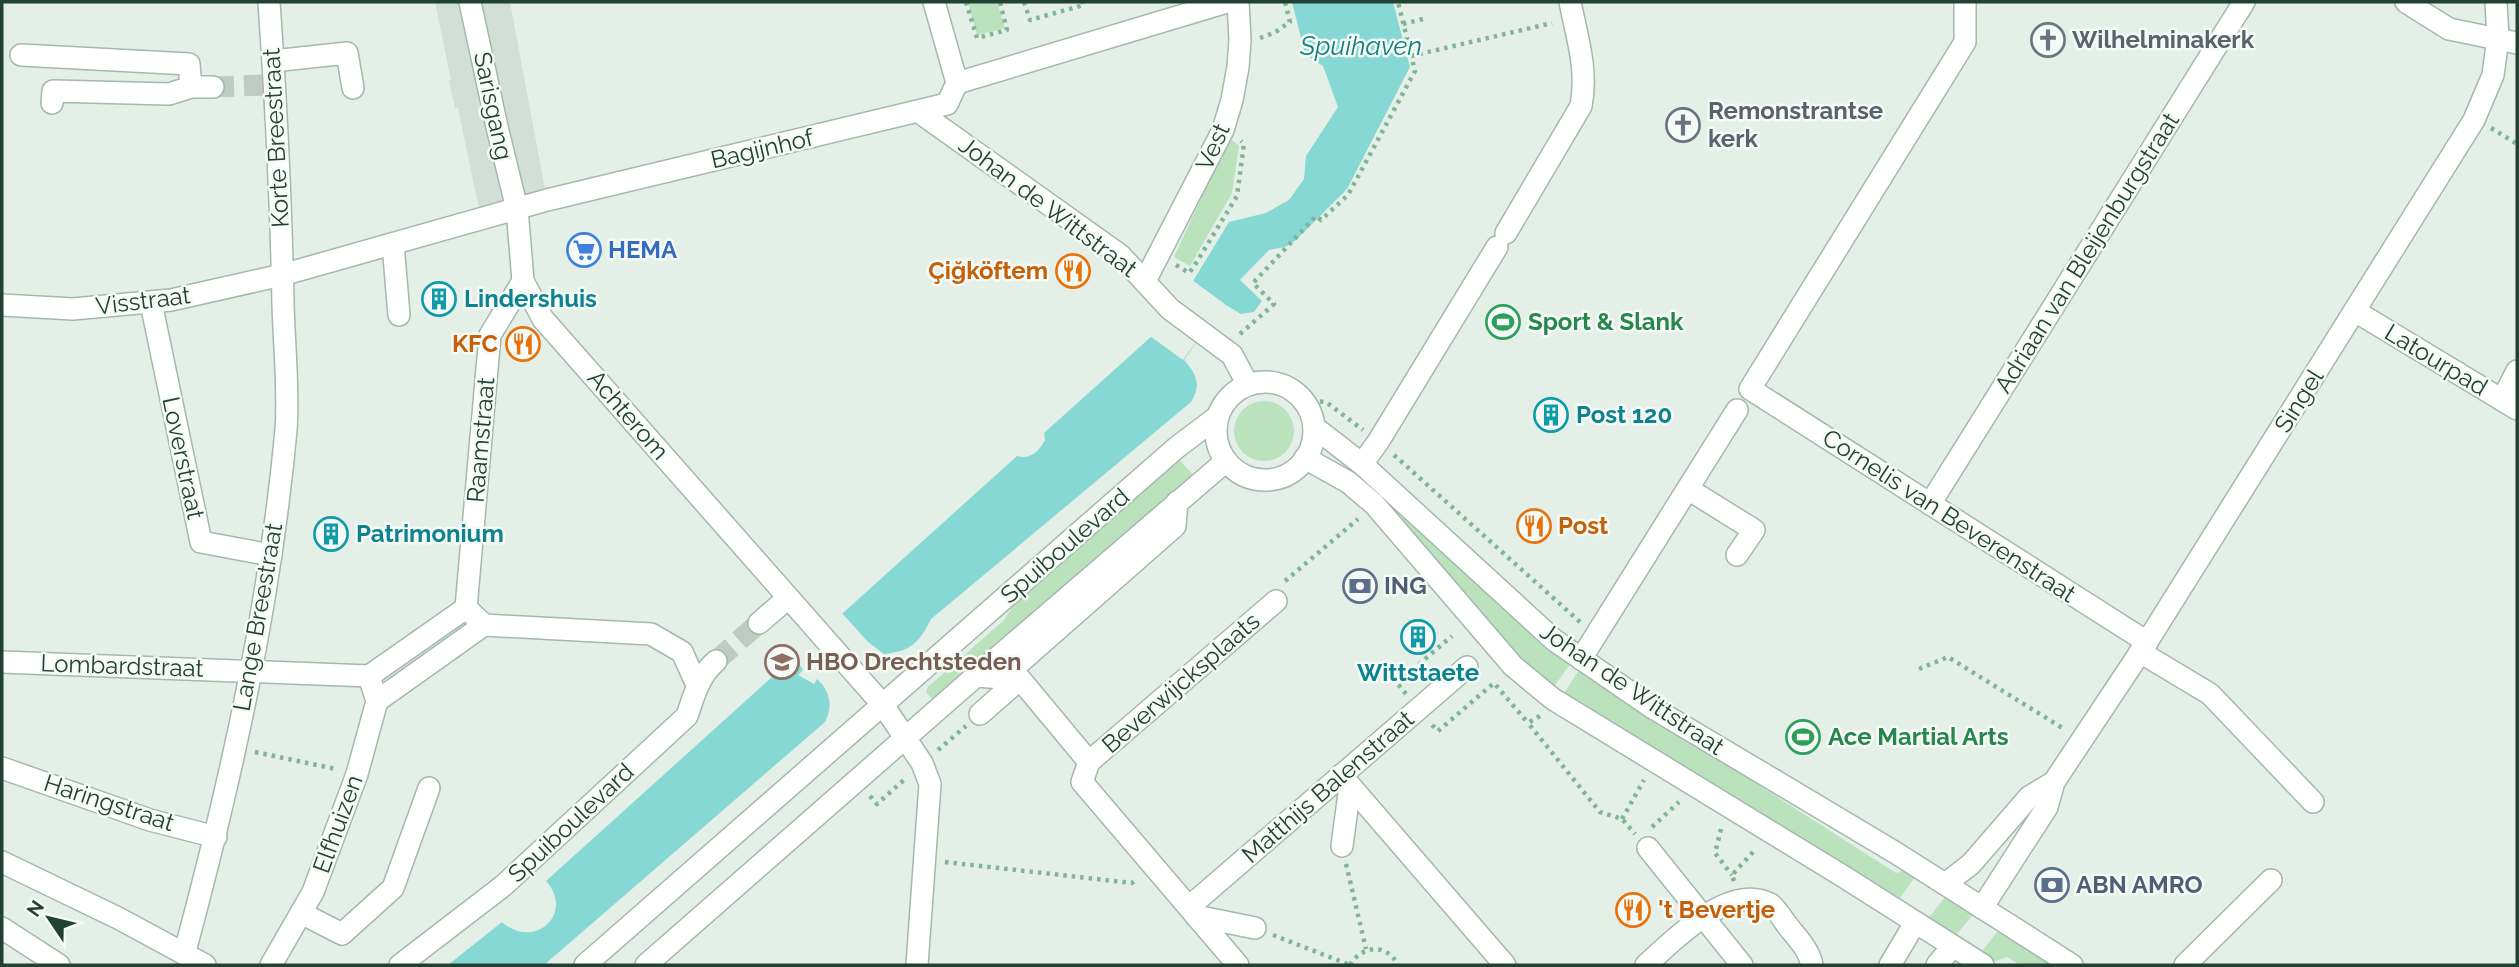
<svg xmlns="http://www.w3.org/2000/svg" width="2519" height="967" viewBox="0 0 2519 967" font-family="Raleway,sans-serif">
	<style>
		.built { fill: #d1dfd6 }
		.green { fill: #bae2bd }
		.water { fill: #86d8d5 }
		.pier { fill: #e3efe7 }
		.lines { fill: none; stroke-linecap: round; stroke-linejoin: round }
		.minor-tunnel { stroke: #bcccc3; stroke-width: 21; stroke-dasharray: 21 10; stroke-linecap: butt }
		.minor-casing { stroke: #a5b8ad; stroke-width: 24 }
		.path { stroke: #81b59a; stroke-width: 4.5; stroke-dasharray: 3.5 5; stroke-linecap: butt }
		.minor { stroke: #fff; stroke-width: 21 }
		.labels { text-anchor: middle; stroke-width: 5; stroke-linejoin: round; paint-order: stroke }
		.worship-label { font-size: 24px; font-weight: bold; fill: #5b616d; stroke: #f5faf6; text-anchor: start }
		.street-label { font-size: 24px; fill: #214232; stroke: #f5faf6 }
		.shop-label { font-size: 24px; font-weight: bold; fill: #366cbe; stroke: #f5faf6; text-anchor: start }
		.food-label { font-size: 24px; font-weight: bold; fill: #c56008; stroke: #f5faf6; text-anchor: end }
		.culture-label { font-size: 24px; font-weight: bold; fill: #0d838f; stroke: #f5faf6; text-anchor: start }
		.leisure-label { font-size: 24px; font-weight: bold; fill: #27864d; stroke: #f5faf6; text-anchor: start }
		.service-label { font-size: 24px; font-weight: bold; fill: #4e5e75; stroke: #f5faf6; text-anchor: start }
		.education-label { font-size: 24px; font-weight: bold; fill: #785e54; stroke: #f5faf6; text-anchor: start }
		.water-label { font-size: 26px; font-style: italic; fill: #147f7b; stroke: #f5faf6 }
	</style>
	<rect width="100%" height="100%" fill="#e3efe7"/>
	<polygon class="built" points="435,2 510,2 547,200 481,219 458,108 455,108 449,81 451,80"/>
	<g class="green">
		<polygon points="968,2 997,2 1005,28 977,35"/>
		<polygon points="1229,138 1239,146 1232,193 1190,266 1174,257"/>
		<circle cx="1264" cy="431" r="30"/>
		<polygon points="1177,457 1193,475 937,701 933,700 926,692 928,687 1004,620 1025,588"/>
		<polygon points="1403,514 1553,653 1570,664 1551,691 1528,672 1400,522"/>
		<polygon points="1579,670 1896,873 1910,869 1917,874 1896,904 1561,698"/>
		<polygon points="1952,895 1976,911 1952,940 1925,923 1945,897"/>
		<polygon points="2001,927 2062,965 2020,965 2007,957 1990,963 1979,955"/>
	</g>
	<path class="water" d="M 1292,2 L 1393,2 L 1410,67 L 1347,189 L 1296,240 L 1285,247 L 1269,250 L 1240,280 L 1262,301 L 1254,312 L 1241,314 L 1224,304 L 1184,360 C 1196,373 1202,385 1191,402 L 931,619 C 919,643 911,651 884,654 L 868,642 L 821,682 C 830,696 833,706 825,722 L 544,965 L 448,965 L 502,922 C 535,951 575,913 546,881 L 1017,456 C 1031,460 1039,451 1045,440 L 1044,433 L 1152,336 L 1193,281 L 1229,222 L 1266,213 L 1289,200 L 1304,179 L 1306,156 L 1338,107 L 1323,66 L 1305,54 Z"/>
	<g class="pier">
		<polygon points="1192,280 1225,304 1183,360 1150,336"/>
		<polygon points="840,611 869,643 822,684 817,679 814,684 798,675 803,670 793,653"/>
	</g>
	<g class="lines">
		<g class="minor-tunnel">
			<polyline points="213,87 264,85"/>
			<polyline points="716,661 759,623"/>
		</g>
		<g class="minor-casing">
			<g id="minor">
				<polyline points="470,2 497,127 517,209 523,281 543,319 883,705 922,763 930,784 917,965"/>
				<polyline points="934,2 957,83"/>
				<polyline points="1965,2 1965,42 1750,389 2147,642"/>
				<polyline points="2406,2 2449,29 2517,43"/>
				<polyline points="21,55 189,64 191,87 213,87"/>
				<polyline points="273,61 347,53 353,88"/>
				<polyline points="52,103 53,91 169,94 191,87"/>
				<polyline points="919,112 1120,255 1170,309 1232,355 1248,385"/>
				<path d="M 1506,233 L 1581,106 C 1588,70 1577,37 1570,2"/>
				<polyline points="393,244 399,315"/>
				<polyline points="1145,281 1223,130 1232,100 1238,67 1240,40 1238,2"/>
				<polyline points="151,303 201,542 271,555"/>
				<polyline points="2,305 73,309 171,300 282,275 547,200 947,104 957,83 1227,2"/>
				<polyline points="2355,311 2517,409"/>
				<circle cx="1265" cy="431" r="49"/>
				<polyline points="2502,400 2517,371"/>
				<polyline points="1314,427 1362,464 1554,640 1653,708 1896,853 2072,965"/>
				<polyline points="1305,458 1348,482 1374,504 1513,666 1553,699 1841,875 1983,965"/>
				<polyline points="1362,464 1378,442 1497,247"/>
				<polyline points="1688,489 1754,530 1737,555"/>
				<polyline points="1930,504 2244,2"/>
				<polyline points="466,608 490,335 523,281"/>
				<polyline points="466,608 484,625 651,634 682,652 697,685"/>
				<polyline points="759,623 788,598"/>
				<polyline points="2140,652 2210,694 2313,802"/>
				<polyline points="1581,659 1737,410"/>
				<polyline points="2,662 369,676"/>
				<polyline points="369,676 466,608"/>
				<polyline points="976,676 1002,678 1175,526 1177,502"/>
				<polyline points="377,701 484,625"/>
				<polyline points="980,714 1020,679 1089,762"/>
				<polyline points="2,768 150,820 216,837"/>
				<polyline points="1341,775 1505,965"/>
				<polyline points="1342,846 1350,786"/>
				<polyline points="1648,848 1742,965"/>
				<polyline points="2,862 118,918 205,965"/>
				<polyline points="1945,884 1971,864 2029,797 2054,782"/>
				<polyline points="1189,907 1467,667"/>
				<polyline points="1982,908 2047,807 2054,782 2147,642 2474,120 2493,75 2498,38 2496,2"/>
				<polyline points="301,913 342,934 393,888 429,788"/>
				<polyline points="1196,916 1255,928"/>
				<polyline points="2,928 59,965"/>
				<path d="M 183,953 L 187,944 C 232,776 270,604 286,430 C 289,389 284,345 283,303 C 281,202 276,102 269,2"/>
				<polyline points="271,965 313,892 357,774 377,701 369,676"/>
				<path d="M 400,965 L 503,886 L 687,716 C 694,695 699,676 716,661"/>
				<polyline points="585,965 1176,448 1217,417"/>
				<polyline points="646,965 976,676 1226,461"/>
				<polyline points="1238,965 1082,782 1089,762 1276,601"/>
				<path d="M 1646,965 C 1673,941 1729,882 1770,904 C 1776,908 1782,918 1787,925 C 1797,938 1809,949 1812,965"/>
				<polyline points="1890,965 1915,923"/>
				<polyline points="1937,965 1952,947"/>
				<polyline points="2185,965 2271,880"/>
			</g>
		</g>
		<g class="path">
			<polyline points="966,2 977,38 1007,30 1000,2"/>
			<polyline points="1024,2 1030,20 1084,5 1083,2"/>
			<polyline points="1403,24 1427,18"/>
			<polyline points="1260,38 1274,33 1290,22 1285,2"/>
			<polyline points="1411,56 1552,23"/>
			<polyline points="2491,128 2517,144"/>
			<polyline points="1176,265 1189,273 1193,268 1237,196 1244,144 1241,141"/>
			<polyline points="1240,334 1274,304 1253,283 1316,216 1321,220 1348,195 1415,71 1398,2"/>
			<polyline points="1303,400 1326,402 1363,430"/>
			<polyline points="1394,455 1580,622"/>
			<polyline points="1285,581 1358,519"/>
			<polyline points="1919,669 1948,657 2064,729"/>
			<polyline points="1406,694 1397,683 1452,636"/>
			<polyline points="1540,716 1528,723 1600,812 1622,819 1635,834"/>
			<polyline points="1432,725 1438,731 1494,683 1528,723"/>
			<polyline points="938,750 966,726"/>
			<polyline points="255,752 336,769"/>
			<polyline points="870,796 877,804 905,779"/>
			<polyline points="1622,819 1644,780"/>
			<polyline points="1652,827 1679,802"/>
			<polyline points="1721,829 1715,853 1732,875"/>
			<polyline points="945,862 1132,883 1136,879"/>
			<polyline points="1346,864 1366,949"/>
			<polyline points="1734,881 1732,875 1754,851"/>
			<polyline points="1273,935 1350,965"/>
			<path d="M 1350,965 C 1362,945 1387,943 1398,965"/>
		</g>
		<use href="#minor" class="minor"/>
	</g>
	<defs>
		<g id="church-ring" transform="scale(1.75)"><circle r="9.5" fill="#f5faf6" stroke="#6b7280" stroke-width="1.5"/><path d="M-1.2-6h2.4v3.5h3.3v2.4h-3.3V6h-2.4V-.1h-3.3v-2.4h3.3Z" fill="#6b7280"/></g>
		<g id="supermarket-ring" transform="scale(1.75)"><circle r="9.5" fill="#f5faf6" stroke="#3f7fe0" stroke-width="1.5"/><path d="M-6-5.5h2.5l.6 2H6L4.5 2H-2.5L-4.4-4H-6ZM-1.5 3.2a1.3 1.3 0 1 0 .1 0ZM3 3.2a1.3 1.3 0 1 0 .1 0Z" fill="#3f7fe0"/></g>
		<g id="restaurant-ring" transform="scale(1.75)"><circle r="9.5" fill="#f5faf6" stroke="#e8710a" stroke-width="1.5"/><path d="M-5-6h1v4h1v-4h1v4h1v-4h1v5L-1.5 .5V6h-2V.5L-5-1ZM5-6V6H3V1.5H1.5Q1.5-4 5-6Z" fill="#e8710a"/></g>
		<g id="building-ring" transform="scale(1.75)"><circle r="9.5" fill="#f5faf6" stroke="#0f9aa8" stroke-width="1.5"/><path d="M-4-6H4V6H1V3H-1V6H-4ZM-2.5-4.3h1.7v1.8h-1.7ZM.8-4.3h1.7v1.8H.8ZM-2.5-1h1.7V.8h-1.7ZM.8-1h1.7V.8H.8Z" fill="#0f9aa8"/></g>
		<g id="stadium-ring" transform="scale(1.75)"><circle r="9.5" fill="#f5faf6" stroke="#2e9e5b" stroke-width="1.5"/><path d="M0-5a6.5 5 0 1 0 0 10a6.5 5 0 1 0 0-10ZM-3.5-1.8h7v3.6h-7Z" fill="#2e9e5b"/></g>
		<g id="bank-ring" transform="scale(1.75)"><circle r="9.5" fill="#f5faf6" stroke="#5c6f8a" stroke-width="1.5"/><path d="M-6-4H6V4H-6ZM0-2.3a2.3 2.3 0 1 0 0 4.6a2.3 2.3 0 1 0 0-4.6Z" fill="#5c6f8a"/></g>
		<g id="university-ring" transform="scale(1.75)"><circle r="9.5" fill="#f5faf6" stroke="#8d6e63" stroke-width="1.5"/><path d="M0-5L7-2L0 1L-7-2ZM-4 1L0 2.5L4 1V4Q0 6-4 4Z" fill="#8d6e63"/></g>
	</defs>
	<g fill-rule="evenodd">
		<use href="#church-ring" x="2048" y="40"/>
		<use href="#church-ring" x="1683" y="125"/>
		<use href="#supermarket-ring" x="584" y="250"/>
		<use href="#restaurant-ring" x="1073" y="271"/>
		<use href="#building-ring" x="439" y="299"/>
		<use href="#stadium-ring" x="1503" y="322"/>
		<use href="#restaurant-ring" x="523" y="344"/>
		<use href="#building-ring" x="1551" y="415"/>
		<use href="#restaurant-ring" x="1534" y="526"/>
		<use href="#building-ring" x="331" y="534"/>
		<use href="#bank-ring" x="1360" y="586"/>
		<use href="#building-ring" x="1418" y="637"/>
		<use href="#university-ring" x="782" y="662"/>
		<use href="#stadium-ring" x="1803" y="737"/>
		<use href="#bank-ring" x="2052" y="885"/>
		<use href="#restaurant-ring" x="1633" y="910"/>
	</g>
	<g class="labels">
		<g class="worship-label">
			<text x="2072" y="48">Wilhelminakerk</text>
			<text x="1708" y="119">Remonstrantse<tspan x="1708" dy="28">kerk</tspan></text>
		</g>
		<g class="street-label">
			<text transform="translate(493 106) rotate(78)" y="8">Sarisgang</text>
			<text transform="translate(276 138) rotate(-93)" y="8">Korte Breestraat</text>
			<text transform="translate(1213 147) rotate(-66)" y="8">Vest</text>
			<text transform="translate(762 149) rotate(-13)" y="8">Bagijnhof</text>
			<text transform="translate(1048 207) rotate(37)" y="8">Johan de Wittstraat</text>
			<text transform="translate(2087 253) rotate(-58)" y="8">Adriaan van Bleijenburgstraat</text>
			<text transform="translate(143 301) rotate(-7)" y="8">Visstraat</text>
			<text transform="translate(2436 360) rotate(31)" y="8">Latourpad</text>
			<text transform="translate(2299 401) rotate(-58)" y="8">Singel</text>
			<text transform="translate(628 415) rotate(49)" y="8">Achterom</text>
			<text transform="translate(481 440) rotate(-85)" y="8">Raamstraat</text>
			<text transform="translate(183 458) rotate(78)" y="8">Loverstraat</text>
			<text transform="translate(1949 516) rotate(33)" y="8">Cornelis van Beverenstraat</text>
			<text transform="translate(1065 546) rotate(-41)" y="8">Spuiboulevard</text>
			<text transform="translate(258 617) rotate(-80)" y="8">Lange Breestraat</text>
			<text transform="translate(122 666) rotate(2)" y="8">Lombardstraat</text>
			<text transform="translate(1181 683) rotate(-41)" y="8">Beverwijcksplaats</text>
			<text transform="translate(1632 689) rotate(34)" y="8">Johan de Wittstraat</text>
			<text transform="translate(1328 787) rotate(-41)" y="8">Matthijs Balenstraat</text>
			<text transform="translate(109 803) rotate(18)" y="8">Haringstraat</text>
			<text transform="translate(571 823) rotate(-43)" y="8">Spuiboulevard</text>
			<text transform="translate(338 824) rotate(-70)" y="8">Elfhuizen</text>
		</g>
		<g class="shop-label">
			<text x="608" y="258">HEMA</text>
		</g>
		<g class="food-label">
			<text x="1048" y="279">Çiğköftem</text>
			<text x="498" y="352">KFC</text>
			<text x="1558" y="534" text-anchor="start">Post</text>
			<text x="1658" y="918" text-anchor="start">'t Bevertje</text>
		</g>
		<g class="culture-label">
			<text x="464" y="307">Lindershuis</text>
			<text x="1576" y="423">Post 120</text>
			<text x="356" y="542">Patrimonium</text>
			<text x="1418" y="681" text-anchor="middle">Wittstaete</text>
		</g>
		<g class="leisure-label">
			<text x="1528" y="330">Sport &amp; Slank</text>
			<text x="1828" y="745">Ace Martial Arts</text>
		</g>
		<g class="service-label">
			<text x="1384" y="594">ING</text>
			<text x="2076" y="893">ABN AMRO</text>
		</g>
		<g class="education-label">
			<text x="806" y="670">HBO Drechtsteden</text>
		</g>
		<g class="water-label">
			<text x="1361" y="55">Spuihaven</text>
		</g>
	</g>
	<rect width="2519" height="967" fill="none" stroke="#214232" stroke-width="7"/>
	<g transform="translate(49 918) rotate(305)" stroke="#f5faf6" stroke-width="5" paint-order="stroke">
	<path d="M0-5L12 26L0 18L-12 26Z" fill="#214232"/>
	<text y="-10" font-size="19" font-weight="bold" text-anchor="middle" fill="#214232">N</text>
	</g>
</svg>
